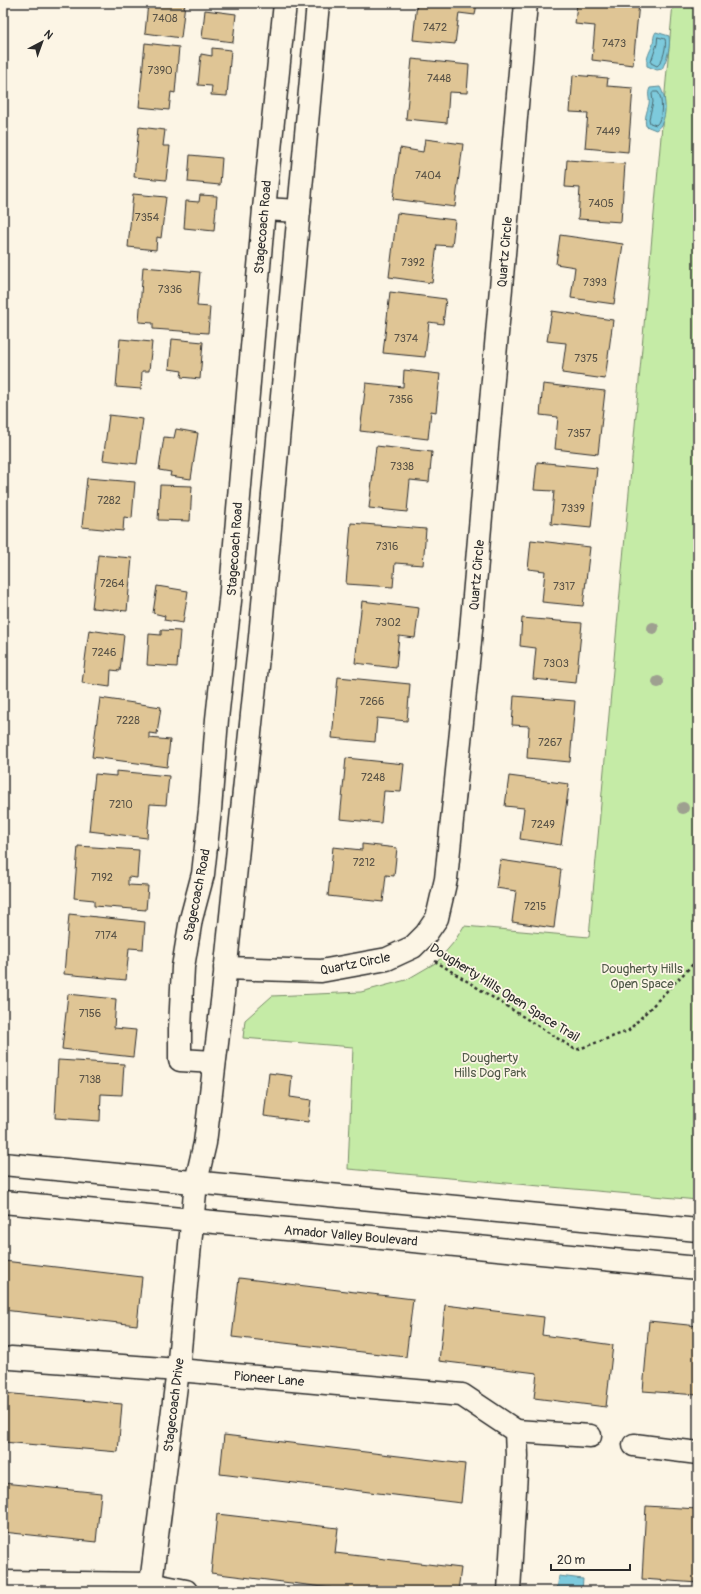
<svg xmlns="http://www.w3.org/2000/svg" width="701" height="1594" viewBox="0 0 701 1594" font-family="Pangolin,sans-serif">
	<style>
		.green { fill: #c5eba6; stroke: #788b68 }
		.water { fill: #7dcadc; stroke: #5c8a95 }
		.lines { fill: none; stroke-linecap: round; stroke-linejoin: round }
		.shore { stroke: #4c6b72; stroke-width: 1 }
		.building { fill: #dfc595; stroke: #2b2b2b }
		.minor-casing { stroke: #2b2b2b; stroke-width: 25 }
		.tertiary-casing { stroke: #2b2b2b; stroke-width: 25 }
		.path { stroke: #2b2b2b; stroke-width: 2.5; stroke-dasharray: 3 3; stroke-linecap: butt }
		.minor { stroke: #fcf5e5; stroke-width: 22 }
		.tertiary { stroke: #fcf5e5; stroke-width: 22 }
		.tree { fill: #9ea090 }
		.labels { text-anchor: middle; stroke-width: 3.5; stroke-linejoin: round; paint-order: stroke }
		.number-label { font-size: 11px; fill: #585246 }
		.street-label { font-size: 13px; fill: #2b2b2b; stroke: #fcf5e5 }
		.park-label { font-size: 13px; fill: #525b4a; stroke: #fcf5e5 }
	</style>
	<rect width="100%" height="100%" fill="#fcf5e5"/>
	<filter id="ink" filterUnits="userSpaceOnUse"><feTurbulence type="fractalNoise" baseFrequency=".025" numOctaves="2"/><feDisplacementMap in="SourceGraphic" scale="8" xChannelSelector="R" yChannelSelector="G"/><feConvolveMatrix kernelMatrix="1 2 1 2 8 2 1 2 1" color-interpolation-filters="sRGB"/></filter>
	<g filter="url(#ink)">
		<polygon class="green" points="673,3 698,3 698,1200 348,1169 353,1047 243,1038 245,1020 272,996 361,992 406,980 437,962 454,942 464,926 589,937"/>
		<g class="water">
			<path d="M 656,32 L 669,36 C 671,46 667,59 662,69 L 657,70 L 647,66 C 646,57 650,52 653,44 C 654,39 653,36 656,32 Z"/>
			<path d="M 660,87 C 667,98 668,122 656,130 L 646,126 C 644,118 647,112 649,104 C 650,98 647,94 650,88 Z"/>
			<polygon points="559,1576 583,1579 582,1591 557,1591"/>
		</g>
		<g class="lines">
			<g class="shore">
				<path d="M 658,37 L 665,39 C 667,44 663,63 657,66 L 651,63 L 651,62 L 657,44 Z"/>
				<path d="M 654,92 L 658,92 C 663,98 663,120 656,125 L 650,123 L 649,119 L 653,102 L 652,94 Z"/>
			</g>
		</g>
		<g class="building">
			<polygon points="148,3 185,3 181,38 145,33"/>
			<polygon points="417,3 477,3 475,15 459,13 455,44 413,40"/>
			<polygon points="577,3 639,3 633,65 592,60 595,26 575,24"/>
			<polygon points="205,10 236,14 233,42 202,38"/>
			<polygon points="145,43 179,47 175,93 171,92 169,110 139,107"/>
			<polygon points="212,48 231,50 227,96 211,95 212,86 198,85 201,54 212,56"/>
			<polygon points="412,59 469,65 467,93 449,92 447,123 406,119"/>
			<polygon points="573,75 608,78 607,86 633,88 628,152 585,148 588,113 570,112"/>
			<polygon points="139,127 165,130 163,146 170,146 166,180 134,177"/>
			<polygon points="425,139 463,144 455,207 393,199 400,148 423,152"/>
			<polygon points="190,155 222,158 220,185 188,182"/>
			<polygon points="567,160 625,164 621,222 578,219 580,188 565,187"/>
			<polygon points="133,194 166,197 161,238 157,237 156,250 128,247"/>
			<polygon points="200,195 217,196 214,231 184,228 186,201 199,202"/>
			<polygon points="397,213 455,220 452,246 437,245 432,283 389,277"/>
			<polygon points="560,235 623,244 614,304 571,298 575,267 556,264"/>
			<polygon points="143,267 200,272 197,306 210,307 208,333 153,329 153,323 139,322"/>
			<polygon points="390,292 446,299 443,324 429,322 425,357 383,353"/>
			<polygon points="552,311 613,320 605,379 562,373 566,343 547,341"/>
			<polygon points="120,339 152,342 149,371 142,371 141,389 116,387"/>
			<polygon points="172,339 203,342 200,379 181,377 182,371 169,369"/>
			<polygon points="404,370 440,374 436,412 431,411 428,439 360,431 366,383 403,387"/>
			<polygon points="543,384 605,391 598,454 555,449 558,417 540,415"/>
			<polygon points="109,415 143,419 137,464 103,460"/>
			<polygon points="176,429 198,433 191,479 170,476 171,472 159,470 164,437 174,438"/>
			<polygon points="376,446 432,452 429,482 410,480 407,512 369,508"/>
			<polygon points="537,462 597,468 591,528 551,524 554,491 534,490"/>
			<polygon points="87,478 135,482 132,518 124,517 123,531 82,527"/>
			<polygon points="160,485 192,486 190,521 158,520"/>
			<polygon points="351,523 426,529 423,565 395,563 393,587 346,584"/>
			<polygon points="531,540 590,547 583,606 542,602 545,571 528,569"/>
			<polygon points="98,555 132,558 127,611 92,608"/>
			<polygon points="157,586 188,591 183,623 164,620 165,616 153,613"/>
			<polygon points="362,601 419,608 415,638 399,636 396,668 355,663"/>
			<polygon points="522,618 582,623 576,683 533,679 536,648 520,646"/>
			<polygon points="89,630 124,635 120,671 111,670 110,687 82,683"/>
			<polygon points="161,630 180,631 177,667 147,665 149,634 161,635"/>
			<polygon points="338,677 410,684 407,721 377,718 375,742 332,738"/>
			<polygon points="514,696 575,701 570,762 527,758 529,726 512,725"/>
			<polygon points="100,698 161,707 157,734 149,733 149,738 170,740 167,767 92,757"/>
			<polygon points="346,758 404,764 401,792 384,791 381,823 340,819"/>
			<polygon points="116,771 169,776 166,805 150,804 147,838 89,831 95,774 116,776"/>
			<polygon points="509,776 569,784 561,845 520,839 524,808 505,806"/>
			<polygon points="362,844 397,848 394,876 386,875 383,902 328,896 333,847 362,850"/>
			<polygon points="78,846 139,850 137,878 128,877 128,885 148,886 146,910 94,906 94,900 74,898"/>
			<polygon points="500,860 561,869 554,928 512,922 516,891 496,888"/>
			<polygon points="69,914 145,922 143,949 129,948 126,980 64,974"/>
			<polygon points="68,994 116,999 114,1028 136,1030 133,1057 62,1049"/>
			<polygon points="58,1060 124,1064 122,1095 101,1094 100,1121 55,1118"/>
			<polygon points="269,1073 292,1076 290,1097 311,1100 308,1122 264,1116"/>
			<polygon points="4,1261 142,1277 137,1325 3,1310"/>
			<polygon points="239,1278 413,1299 406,1357 232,1337"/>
			<polygon points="445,1305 544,1317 542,1335 613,1345 606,1407 534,1398 537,1373 439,1361"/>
			<polygon points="649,1321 698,1326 698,1395 643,1391"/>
			<polygon points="3,1393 122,1404 118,1452 3,1442"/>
			<polygon points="224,1435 465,1464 461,1503 220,1474"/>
			<polygon points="3,1483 101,1493 96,1542 3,1532"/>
			<polygon points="646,1506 698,1509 698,1583 642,1579"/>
			<polygon points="217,1514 338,1528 335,1553 461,1568 458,1591 331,1591 331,1588 211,1573"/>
		</g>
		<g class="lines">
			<g class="minor-casing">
				<g id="minor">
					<polyline points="264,209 299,211"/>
					<polyline points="225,968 321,971 387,959 413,947 426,934 437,918 446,879 469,653 526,3"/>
					<polyline points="214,1062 180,1060 180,1029 183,967 191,919 203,874 210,810 217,719 230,601 264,209 285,3"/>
					<polyline points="11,1358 178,1370 462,1395 516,1431 517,1456 509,1591"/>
					<polyline points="516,1431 590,1436"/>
					<polyline points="634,1445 698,1453"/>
					<polyline points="3,1582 150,1584 186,1591"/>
					<polyline points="150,1591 178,1370 196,1182 205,1143 223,993 260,637 318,3"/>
				</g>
			</g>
			<g class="tertiary-casing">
				<g id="tertiary">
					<polyline points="3,1164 698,1230"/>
					<polyline points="3,1202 698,1268"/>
				</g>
			</g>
			<polyline class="path" points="435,961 576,1050 628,1031 698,959"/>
			<use href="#minor" class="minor"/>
			<use href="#tertiary" class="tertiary"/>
		</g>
		<g class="tree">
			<circle cx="653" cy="628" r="6"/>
			<circle cx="658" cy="682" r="6"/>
			<circle cx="683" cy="808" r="6"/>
		</g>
	</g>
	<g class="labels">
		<g class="number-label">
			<text x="165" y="22">7408</text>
			<text x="435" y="31">7472</text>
			<text x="614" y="47">7473</text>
			<text x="160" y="74">7390</text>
			<text x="439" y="82">7448</text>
			<text x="608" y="135">7449</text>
			<text x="428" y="179">7404</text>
			<text x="601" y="207">7405</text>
			<text x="147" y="221">7354</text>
			<text x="413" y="266">7392</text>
			<text x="595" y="286">7393</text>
			<text x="170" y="293">7336</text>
			<text x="406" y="342">7374</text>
			<text x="586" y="362">7375</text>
			<text x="401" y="403">7356</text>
			<text x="579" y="437">7357</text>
			<text x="402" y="470">7338</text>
			<text x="109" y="504">7282</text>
			<text x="573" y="512">7339</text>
			<text x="387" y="550">7316</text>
			<text x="112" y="587">7264</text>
			<text x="564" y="590">7317</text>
			<text x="388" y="626">7302</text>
			<text x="104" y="656">7246</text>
			<text x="556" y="667">7303</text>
			<text x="372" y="705">7266</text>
			<text x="128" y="724">7228</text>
			<text x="550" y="746">7267</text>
			<text x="373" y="781">7248</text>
			<text x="121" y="808">7210</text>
			<text x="543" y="828">7249</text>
			<text x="364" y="866">7212</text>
			<text x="102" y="881">7192</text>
			<text x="535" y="910">7215</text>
			<text x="106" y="939">7174</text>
			<text x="90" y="1017">7156</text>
			<text x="90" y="1083">7138</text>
		</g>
		<g class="street-label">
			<text transform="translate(262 227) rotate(-85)" y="5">Stagecoach Road</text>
			<text transform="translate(504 252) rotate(-85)" y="5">Quartz Circle</text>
			<text transform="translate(234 549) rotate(-86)" y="5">Stagecoach Road</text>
			<text transform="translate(476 575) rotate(-85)" y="5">Quartz Circle</text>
			<text transform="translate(196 895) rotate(-79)" y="5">Stagecoach Road</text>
			<text transform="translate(355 963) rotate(-11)" y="5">Quartz Circle</text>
			<text transform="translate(505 992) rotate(32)" y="5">Dougherty Hills Open Space Trail</text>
			<text transform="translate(351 1235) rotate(5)" y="5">Amador Valley Boulevard</text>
			<text transform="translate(269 1378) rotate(5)" y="5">Pioneer Lane</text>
			<text transform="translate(173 1405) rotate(-83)" y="5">Stagecoach Drive</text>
		</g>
		<g class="park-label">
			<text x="642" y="973">Dougherty Hills<tspan x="642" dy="15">Open Space</tspan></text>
			<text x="490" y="1062">Dougherty<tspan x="490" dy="15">Hills Dog Park</tspan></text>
		</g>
	</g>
	<rect width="701" height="1594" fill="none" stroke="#fcf5e5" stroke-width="16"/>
	<rect x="8" y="8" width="685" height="1578" fill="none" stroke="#2b2b2b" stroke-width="1.5" filter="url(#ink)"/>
	<g transform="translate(42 42) rotate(41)" stroke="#fcf5e5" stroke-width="3" paint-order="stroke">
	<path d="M0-3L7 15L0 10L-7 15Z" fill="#2b2b2b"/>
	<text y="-6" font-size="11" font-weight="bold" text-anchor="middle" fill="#2b2b2b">N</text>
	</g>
	<path d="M551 1564v6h79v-6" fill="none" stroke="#2b2b2b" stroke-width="2"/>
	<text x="557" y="1564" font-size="12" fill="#2b2b2b" stroke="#fcf5e5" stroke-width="3" paint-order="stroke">20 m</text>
</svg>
